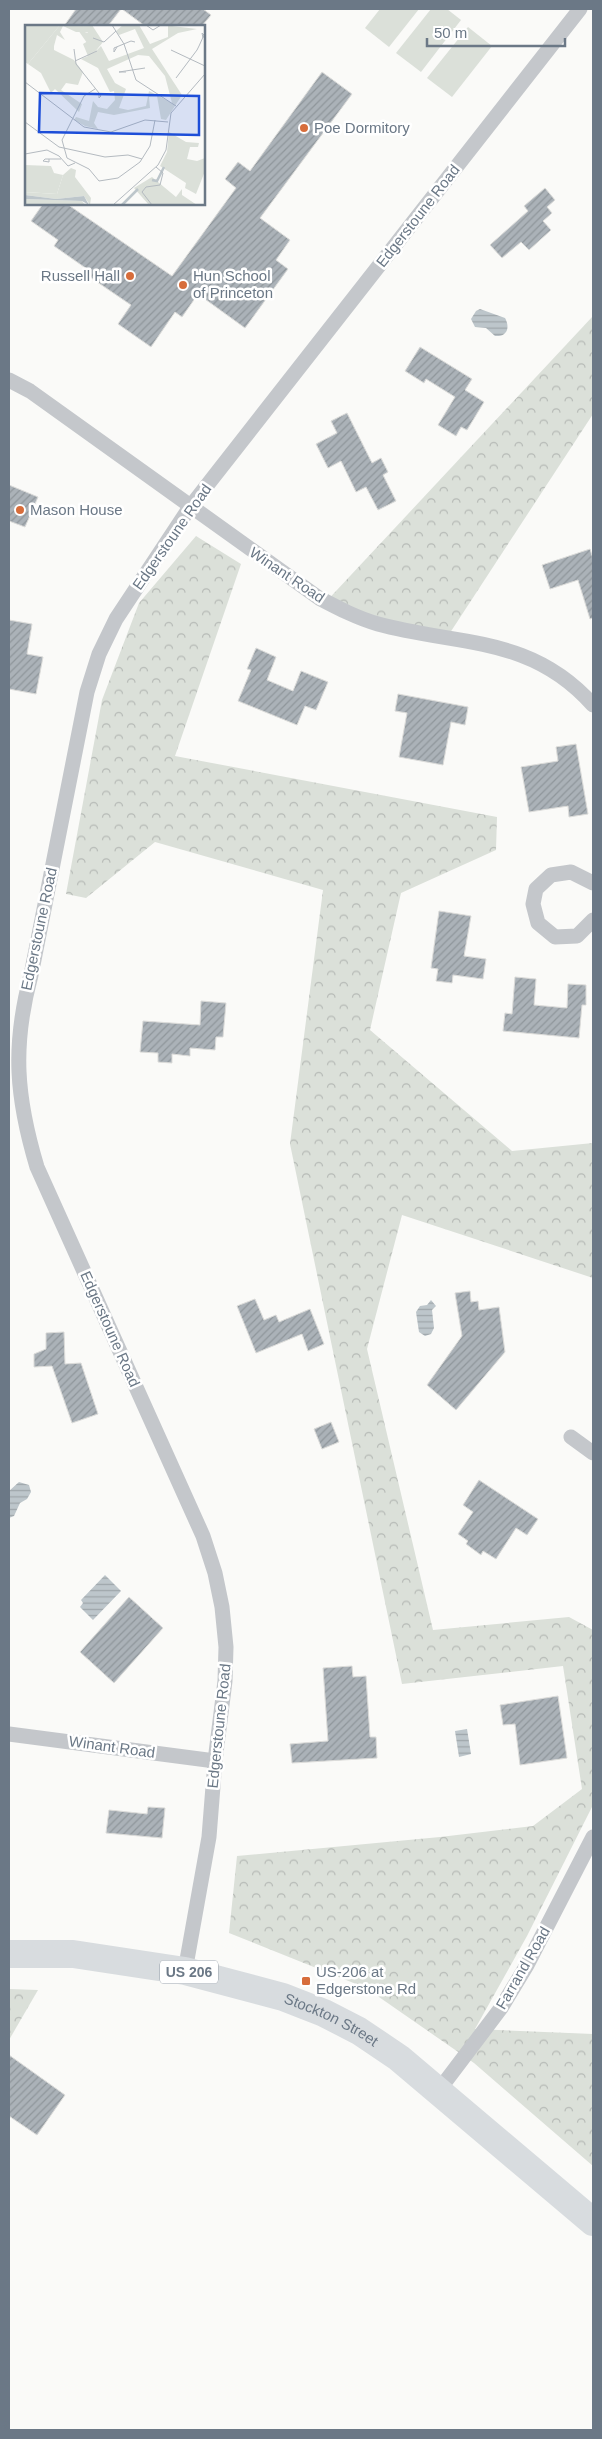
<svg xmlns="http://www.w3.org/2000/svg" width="602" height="2439" viewBox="0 0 602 2439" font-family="Helvetica,sans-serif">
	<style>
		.forest { fill: url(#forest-crowns) }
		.park { fill: #dbe0d9 }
		.water { fill: url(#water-rules) }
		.building { fill: url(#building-hatch); stroke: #dcdcda }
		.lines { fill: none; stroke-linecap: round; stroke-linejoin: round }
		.street { stroke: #c4c7cb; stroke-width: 15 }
		.highway { stroke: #d8dcdf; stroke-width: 28 }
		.poi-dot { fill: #d76d3b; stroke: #fff; stroke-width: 2 }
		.labels { text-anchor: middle; stroke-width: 5; stroke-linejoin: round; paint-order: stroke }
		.shield { fill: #fff; stroke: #97a0aa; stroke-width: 1 }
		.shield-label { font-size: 14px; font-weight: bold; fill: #6b7886 }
		.poi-label { font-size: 15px; fill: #6b7886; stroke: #fff; text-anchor: start }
		.street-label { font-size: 15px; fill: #6b7886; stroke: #fff }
		.inset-river { fill: none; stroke: #bdc6cb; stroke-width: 2.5 }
		.inset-road { fill: none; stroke: #b4bac0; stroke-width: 1 }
		.view { fill: #1d4ed8; fill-opacity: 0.15; stroke: #1d4ed8; stroke-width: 2.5 }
		.inset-edge { fill: none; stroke: #6b7886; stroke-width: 2.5 }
	</style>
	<defs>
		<pattern id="forest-crowns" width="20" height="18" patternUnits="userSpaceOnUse" patternTransform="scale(1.25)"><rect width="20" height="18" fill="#dbe0d9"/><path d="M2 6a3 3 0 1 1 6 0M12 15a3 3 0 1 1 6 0" fill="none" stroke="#b6bab6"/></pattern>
		<pattern id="water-rules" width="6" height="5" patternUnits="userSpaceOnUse" patternTransform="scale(1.25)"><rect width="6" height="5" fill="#bdc6cb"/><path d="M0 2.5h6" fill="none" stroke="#9ea6aa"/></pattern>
		<pattern id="building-hatch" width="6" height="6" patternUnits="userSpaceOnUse" patternTransform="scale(1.25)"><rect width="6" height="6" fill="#abb2b8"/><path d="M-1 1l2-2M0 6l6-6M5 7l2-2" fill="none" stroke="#8f969b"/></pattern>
	</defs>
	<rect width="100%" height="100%" fill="#fafaf8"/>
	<g class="forest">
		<polygon points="593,316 593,414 444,642 322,606"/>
		<polygon points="196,536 241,564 175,756 497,817 496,850 401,893 370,1030 512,1151 593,1143 593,1278 402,1215 367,1349 433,1630 569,1617 593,1630 593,1805 527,1936 475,2029 593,2034 593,2166 474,2063 366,1988 229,1933 237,1856 440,1837 533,1826 582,1789 563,1666 402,1684 290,1144 323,890 155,842 86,898 66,894 102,700 139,603"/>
		<polygon points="9,1989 38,1990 9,2040"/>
	</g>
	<g class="park">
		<polygon points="380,9 419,9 389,47 365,28"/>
		<polygon points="431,9 447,9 461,20 421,72 396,53"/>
		<polygon points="468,27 492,46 452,97 427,78"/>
	</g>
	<g class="water">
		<path d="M 480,309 L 505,318 C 510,327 508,337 495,336 L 486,328 L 475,327 L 471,319 L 476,311 Z"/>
		<polygon points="431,1300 436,1306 432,1310 434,1328 431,1334 425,1336 419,1332 416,1312 420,1306 427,1305"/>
		<polygon points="19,1482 29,1485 31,1492 27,1499 20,1503 14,1516 9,1518 9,1491"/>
		<polygon points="105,1575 121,1591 93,1620 80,1607 83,1603 81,1600"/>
		<polygon points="467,1729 471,1754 459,1757 455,1731"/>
	</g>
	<g class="building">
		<polygon points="76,9 121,9 108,26 64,26"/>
		<polygon points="122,9 203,9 211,15 202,26 145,26"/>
		<polygon points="322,72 352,94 260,218 290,240 276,260 288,269 245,328 198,294 182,317 175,312 151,347 118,324 131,305 84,273 87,269 54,246 58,240 31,221 43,204 67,204 172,276 236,188 225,179 238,162 250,171"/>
		<polygon points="545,188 555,200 547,207 552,213 543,221 551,230 529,250 521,242 502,258 490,245 528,211 524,206"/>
		<polygon points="420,347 472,379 465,390 484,402 467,430 461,427 456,436 438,425 455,397 426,379 424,383 405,371"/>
		<polygon points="347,413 372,463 381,458 388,472 383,475 396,501 378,510 366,487 356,492 341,461 328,468 316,444 337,433 331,421"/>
		<polygon points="9,485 38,497 25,527 9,521"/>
		<polygon points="590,549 593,559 593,618 590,619 578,580 550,589 542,565"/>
		<polygon points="9,620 32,624 27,654 43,657 36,694 9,689"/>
		<polygon points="256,648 276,657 267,680 293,691 301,671 328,682 316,710 305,706 297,725 238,701 251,670 247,669"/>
		<polygon points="398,694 468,707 465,725 451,722 443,765 399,757 407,713 395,711"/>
		<polygon points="576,744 588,814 569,817 568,806 529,812 521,767 558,761 556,747"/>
		<polygon points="439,911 471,916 464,956 486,959 483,979 453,975 452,983 436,981 438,969 431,968"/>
		<polygon points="515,977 536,979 534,1005 567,1008 568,984 586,985 586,1005 582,1005 579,1038 503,1031 505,1013 512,1014"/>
		<polygon points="201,1001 226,1003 223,1037 216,1037 215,1050 190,1048 190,1056 172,1054 172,1063 158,1062 158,1053 140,1052 143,1021 200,1025"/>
		<polygon points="470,1291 471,1302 478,1301 479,1310 499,1307 505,1352 456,1410 427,1385 462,1336 455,1293"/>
		<polygon points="255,1299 264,1320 276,1315 279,1322 310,1309 324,1344 308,1351 302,1334 256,1353 237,1306"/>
		<polygon points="64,1332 65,1364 81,1363 98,1414 72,1423 52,1366 34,1367 34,1354 46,1349 46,1333"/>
		<polygon points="331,1422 339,1442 322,1449 314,1429"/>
		<polygon points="479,1480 538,1519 527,1535 516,1528 496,1559 483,1551 481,1555 466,1544 468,1541 458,1534 473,1512 463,1505"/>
		<polygon points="129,1597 163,1628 114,1683 80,1652"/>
		<polygon points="352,1666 353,1677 366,1676 370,1737 376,1737 377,1758 292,1763 290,1744 328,1741 323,1668"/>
		<polygon points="558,1696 567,1758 520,1765 515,1724 503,1725 500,1705"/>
		<polygon points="148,1807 165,1808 162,1838 106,1833 109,1810 147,1814"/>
		<polygon points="9,2055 65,2095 37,2135 9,2116"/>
	</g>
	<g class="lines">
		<g class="street">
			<path d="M 9,380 L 30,391 L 319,598 C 338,608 357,618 378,624 C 459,646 531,635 593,705"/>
			<polyline points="593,883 571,872 551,875 536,889 533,904 538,923 555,937 577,936 593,920"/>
			<polyline points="571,1437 593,1453"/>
			<polyline points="9,1734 215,1761"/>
			<path d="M 185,1971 L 209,1837 L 215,1761 L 225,1681 L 226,1647 L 222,1607 L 215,1573 L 203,1536 L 37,1167 C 16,1097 12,1046 31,975 L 87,692 L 99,654 L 116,619 L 190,507 L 580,9"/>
			<polyline points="439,2090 501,2008 527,1965 593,1837"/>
		</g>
		<path class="highway" id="s1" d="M 9,1954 L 73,1954 L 185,1971 L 283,1997 L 324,2013 L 359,2031 L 399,2058 L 593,2222"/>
	</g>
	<g class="poi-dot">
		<circle cx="304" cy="128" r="5"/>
		<circle cx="130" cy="276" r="5"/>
		<circle cx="183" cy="285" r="5"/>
		<circle cx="20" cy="510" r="5"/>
		<rect x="301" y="1976" width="10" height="10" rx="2.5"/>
	</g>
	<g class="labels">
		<rect class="shield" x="160" y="1960.5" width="58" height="23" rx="4"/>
		<g class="shield-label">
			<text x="189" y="1977">US 206</text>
		</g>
		<g class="poi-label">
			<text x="314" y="133">Poe Dormitory</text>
			<text x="120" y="281" text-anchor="end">Russell Hall</text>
			<text x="193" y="281">Hun School<tspan x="193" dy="17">of Princeton</tspan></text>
			<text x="30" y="515">Mason House</text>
			<text x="316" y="1977">US-206 at<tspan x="316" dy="17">Edgerstone Rd</tspan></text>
		</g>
		<g class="street-label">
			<text transform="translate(418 216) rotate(-52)" y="5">Edgerstoune Road</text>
			<text transform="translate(172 537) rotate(-55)" y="5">Edgerstoune Road</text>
			<text transform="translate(287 575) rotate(34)" y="5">Winant Road</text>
			<text transform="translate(39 929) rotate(-78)" y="5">Edgerstoune Road</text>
			<text transform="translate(110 1329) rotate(66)" y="5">Edgerstoune Road</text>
			<text transform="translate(219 1726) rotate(-84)" y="5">Edgerstoune Road</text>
			<text transform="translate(112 1747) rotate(8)" y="5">Winant Road</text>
			<text transform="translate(523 1968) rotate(-60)" y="5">Farrand Road</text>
			<text dy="5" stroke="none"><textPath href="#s1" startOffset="332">Stockton Street</textPath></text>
		</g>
	</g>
	<g transform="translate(25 25)">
		<rect width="180" height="180" fill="#fafaf8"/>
		<path d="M 35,0 L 57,0 L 64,7 L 51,7 L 38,1 L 35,7 L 40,15 L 32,10 L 29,21 L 29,25 L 49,35 L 58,47 L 53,60 L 41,58 L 36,65 L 57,79 L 54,87 L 30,64 L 26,68 L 16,48 L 3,39 ZM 98,0 L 114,0 L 125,19 L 143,12 L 143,1 L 139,0 L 172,4 L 153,8 L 127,24 L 157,70 L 141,95 L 136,94 L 132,71 L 124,72 L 125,83 L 89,90 L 73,87 L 69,98 L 73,104 L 60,101 L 49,95 L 51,92 L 64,96 L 68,76 L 73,82 L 82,84 L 90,75 L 89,66 L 85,67 L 73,43 L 56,34 L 63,31 L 58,19 L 63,16 L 69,28 L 76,21 L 84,36 L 119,23 L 110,4 L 94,10 L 91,6 ZM 113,30 L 124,31 L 140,51 L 147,78 L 124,66 L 121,81 L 103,85 L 94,83 L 101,64 L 90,58 L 82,44 ZM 144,107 L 161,117 L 174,118 L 173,122 L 165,122 L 162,134 L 172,136 L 180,133 L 180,146 L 171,169 L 160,163 L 161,158 L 135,141 L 142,127 ZM 46,143 L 51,145 L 50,152 L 66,173 L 65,180 L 59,171 L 31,174 L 0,170 L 0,167 L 32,169 L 38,150 ZM 0,174 L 57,176 L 60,180 L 0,180 Z" fill="#dbe0d9" fill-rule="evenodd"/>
		<path d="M 0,0 L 35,0 L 3,39 L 0,37 ZM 57,0 L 67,0 L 78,17 L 69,28 L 53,5 L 63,8 ZM 0,140 L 26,141 L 29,148 L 38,150 L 32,169 L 0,167 ZM 127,152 L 151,172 L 157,164 L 157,170 L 172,180 L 124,180 L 109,163 Z" fill="#dbe0d9"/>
		<path d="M 0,170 L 31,174 L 59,171 L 64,180 L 57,176 L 0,174 Z" fill="#bdc6cb"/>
		<path class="inset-river" d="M 127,155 L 132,156 L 139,142M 97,180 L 113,164"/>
		<path class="inset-road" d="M 87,0 L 99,19 L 111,55 L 151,81M 121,0 L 128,5 L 136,0M 68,13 L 79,17 L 91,6M 92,22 L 89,27 L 89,23 L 106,16 L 110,17M 49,24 L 51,39 L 74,68 L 74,73 L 76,71 L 74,68M 146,25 L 180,41M 50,36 L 72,26M 101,47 L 94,47 L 120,43M 151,53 L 172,25 L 174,21 L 179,10 L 177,8 L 178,13M 0,57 L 59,102 L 86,107 L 120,95 L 143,97M 70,64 L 59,71 L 37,115 L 42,133 L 64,144 L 74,156 L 93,153 L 115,137 L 125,121 L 130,95M 0,97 L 34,122 L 80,132 L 103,130 L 117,134M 0,129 L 22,125 L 34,131 L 43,141 L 50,138M 24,134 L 24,137 L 18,136 L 20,134 L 36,134M 88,180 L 133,140 L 141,125 L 146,88 L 180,49M 127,180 L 117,167 L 121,162 L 135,160 L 138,148 L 131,142"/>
		<path class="view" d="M 15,68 L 174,71 L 174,110 L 14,107 Z"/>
		<rect width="180" height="180" class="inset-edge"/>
	</g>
	<rect width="602" height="2439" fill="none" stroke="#6b7886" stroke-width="20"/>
	<path d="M427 38v8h138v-8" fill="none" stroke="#6b7886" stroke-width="2.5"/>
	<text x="434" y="38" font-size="15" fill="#6b7886" stroke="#ffffff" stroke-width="4" paint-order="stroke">50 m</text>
</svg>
